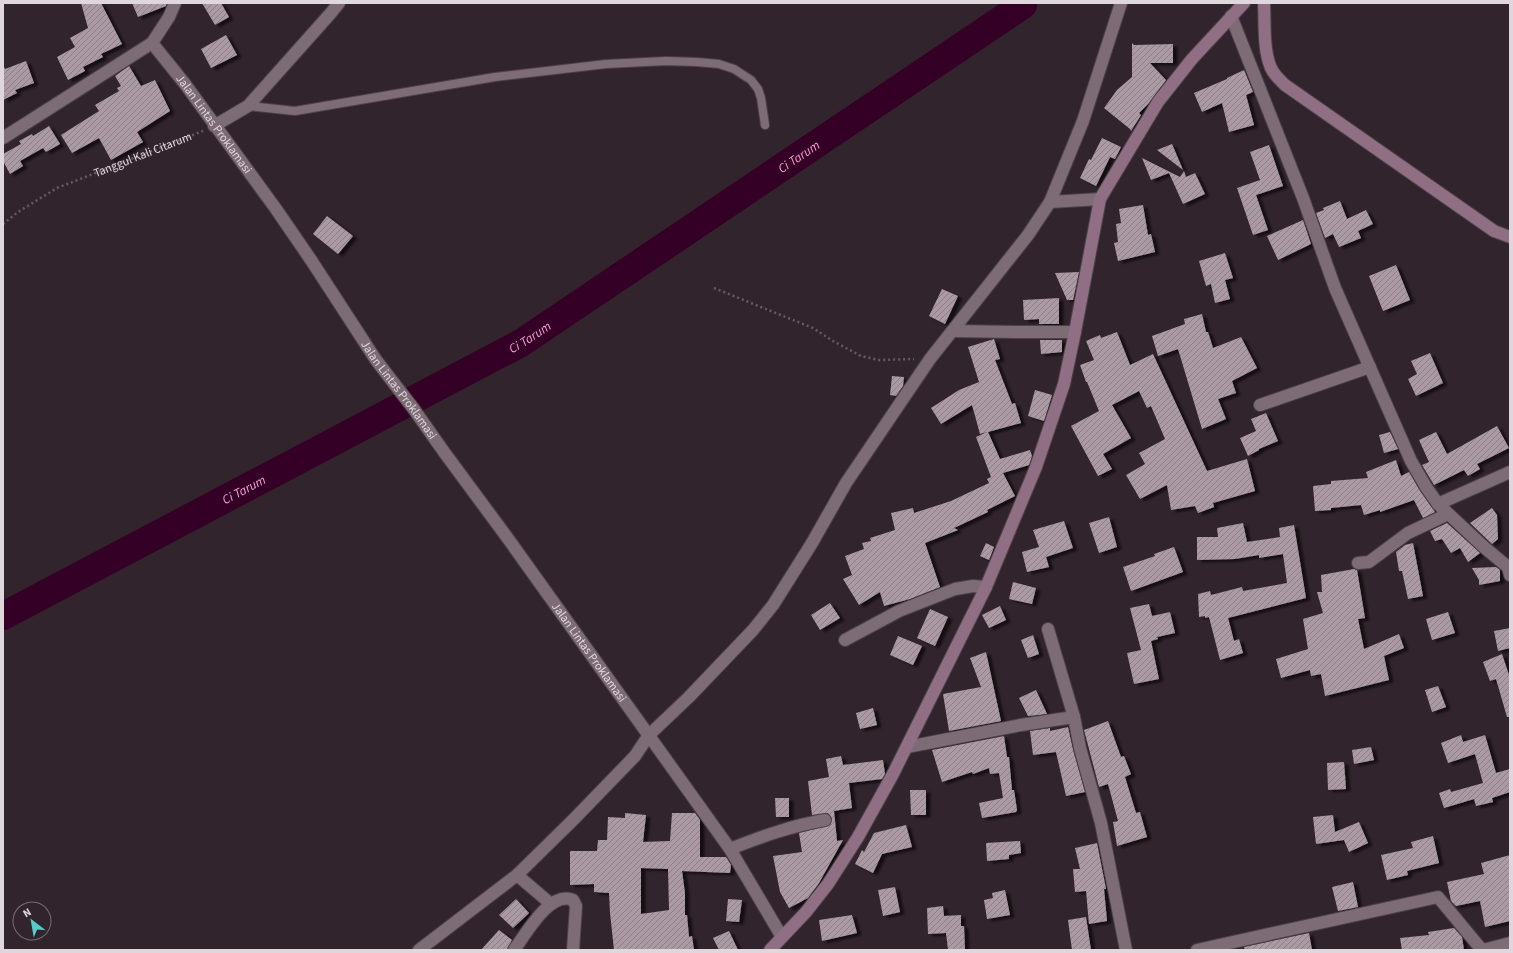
<svg xmlns="http://www.w3.org/2000/svg" width="1513" height="953" viewBox="0 0 1513 953" font-family="'Source Sans 3',sans-serif">
	<style>
		.lines { fill: none; stroke-linecap: round; stroke-linejoin: round }
		.river { stroke: #350026; stroke-width: 28 }
		.building { fill: url(#building-hatch); fill-rule: evenodd; filter: url(#shadow) }
		.lane-casing { stroke: #4d4249; stroke-width: 10 }
		.street-casing { stroke: #4d4249; stroke-width: 14 }
		.secondary-casing { stroke: #4d4249; stroke-width: 14 }
		.path { stroke: #685c63; stroke-width: 2.5; stroke-dasharray: 2 3; stroke-linecap: butt }
		.lane { stroke: #7d6c76; stroke-width: 8 }
		.street { stroke: #7d6c76; stroke-width: 12 }
		.secondary { stroke: #906e83; stroke-width: 12 }
		.labels { text-anchor: middle; stroke-width: 4; stroke-linejoin: round; paint-order: stroke }
		.street-label { font-size: 12px; fill: #e0d7dc; stroke: #32242c }
		.water-label { font-size: 13px; font-style: italic; fill: #f99fd6; stroke: #32242c }
	</style>
	<defs>
		<pattern id="building-hatch" width="6" height="6" patternUnits="userSpaceOnUse"><rect width="6" height="6" fill="#ab99a3"/><path d="M-1 1l2-2M0 6l6-6M5 7l2-2" fill="none" stroke="#8c7e86"/></pattern>
		<filter id="shadow"><feDropShadow dx="4.5" dy="2.5" stdDeviation="1" flood-color="#0009"/></filter>
	</defs>
	<rect width="100%" height="100%" fill="#32242c"/>
	<g class="lines">
		<path class="river" id="s1" d="M 3,616 L 521,343 L 1023,5 L 1023,3"/>
	</g>
	<g class="building">
		<polygon points="81,3 101,3 122,44 101,54 103,57 83,67 85,71 68,80 57,57 75,47 70,38 88,28"/>
		<polygon points="132,3 167,3 166,6 138,17"/>
		<polygon points="202,3 221,3 229,17 215,25"/>
		<polygon points="226,35 237,55 211,68 201,49"/>
		<polygon points="1132,43 1134,45 1173,44 1173,63 1150,63 1166,80 1148,104 1139,113 1141,115 1131,131 1130,129 1104,108 1117,90 1132,77"/>
		<polygon points="26,61 34,83 15,90 17,93 3,100 3,65 5,69"/>
		<polygon points="129,66 141,86 155,80 170,111 137,132 143,142 111,160 99,138 72,153 61,135 99,111 95,105 119,91 117,88 121,86 115,76"/>
		<polygon points="1244,70 1253,92 1246,95 1254,125 1229,132 1222,103 1202,112 1194,93 1227,79 1227,78"/>
		<polygon points="49,126 60,144 46,152 43,148 20,161 23,166 10,174 3,161 3,154 21,144 19,141 32,134 33,136"/>
		<polygon points="1102,138 1121,147 1115,159 1110,157 1096,186 1080,178 1089,159 1091,160"/>
		<polygon points="1172,144 1183,170 1157,150"/>
		<polygon points="1269,145 1283,186 1256,195 1268,230 1253,235 1237,188 1260,180 1250,152"/>
		<polygon points="1142,158 1180,177 1184,171 1186,177 1195,173 1205,194 1183,204 1169,173 1151,180"/>
		<polygon points="1340,201 1347,219 1366,210 1373,224 1358,231 1361,238 1339,247 1333,234 1325,238 1316,213 1324,210 1323,208"/>
		<polygon points="1143,205 1148,235 1151,234 1155,252 1118,261 1114,243 1118,242 1116,224 1121,223 1119,209"/>
		<polygon points="327,216 353,236 338,254 313,234"/>
		<polygon points="1303,220 1311,244 1278,260 1267,236"/>
		<polygon points="1225,253 1233,278 1225,280 1230,299 1215,303 1211,284 1206,286 1199,261"/>
		<polygon points="1396,265 1410,300 1383,311 1369,276"/>
		<polygon points="1079,272 1073,300 1067,300 1055,273"/>
		<polygon points="942,289 958,296 945,324 929,316"/>
		<polygon points="1059,298 1059,324 1039,324 1039,319 1024,320 1023,300"/>
		<polygon points="1202,314 1206,332 1208,332 1213,348 1241,337 1257,368 1232,381 1236,393 1218,399 1226,419 1202,429 1178,349 1158,356 1152,336 1185,324 1184,319"/>
		<polygon points="1117,332 1130,365 1153,354 1207,471 1247,459 1255,491 1213,503 1214,507 1198,513 1195,506 1171,510 1167,485 1140,499 1126,475 1145,464 1139,453 1165,439 1151,406 1147,408 1139,391 1112,405 1131,438 1103,454 1112,469 1098,476 1071,426 1099,411 1087,382 1086,382 1080,365 1094,360 1086,341 1100,335 1101,338"/>
		<polygon points="994,339 1000,359 995,360 1012,404 1015,403 1021,423 988,432 1000,459 1030,450 1032,456 1029,465 1003,473 1015,496 987,510 988,512 954,528 958,530 925,543 940,587 910,599 884,606 880,592 859,605 843,579 852,575 845,556 864,549 862,543 871,541 870,538 895,530 891,513 913,508 914,513 951,501 989,483 987,479 991,477 976,437 987,432 980,434 972,405 941,424 931,408 959,390 979,382 968,347"/>
		<polygon points="1040,340 1062,340 1062,352 1041,354"/>
		<polygon points="1430,353 1443,383 1416,396 1408,379 1417,374 1411,361"/>
		<polygon points="892,376 904,377 903,386 896,396 890,395"/>
		<polygon points="1035,390 1052,395 1044,421 1028,416"/>
		<polygon points="1266,413 1278,441 1259,449 1259,450 1248,456 1240,438 1256,431 1251,419"/>
		<polygon points="1497,426 1509,448 1477,464 1480,469 1468,476 1464,470 1434,485 1422,465 1429,462 1419,440 1436,432 1447,454"/>
		<polygon points="1390,432 1398,449 1384,453 1379,435"/>
		<polygon points="1396,460 1401,476 1409,472 1420,491 1435,512 1423,518 1414,500 1380,512 1380,510 1364,515 1361,505 1331,508 1331,510 1315,511 1313,486 1331,484 1331,481 1368,478 1366,472"/>
		<polygon points="1492,508 1497,515 1498,539 1492,544 1470,523"/>
		<polygon points="1109,517 1117,547 1099,553 1089,523"/>
		<polygon points="1064,521 1073,548 1046,557 1049,567 1027,572 1022,552 1039,547 1033,530"/>
		<polygon points="1243,523 1247,542 1280,537 1279,528 1294,525 1306,598 1228,618 1234,641 1239,639 1243,653 1220,660 1209,617 1205,618 1205,616 1199,617 1198,594 1210,591 1211,595 1242,587 1243,591 1287,583 1283,554 1259,558 1259,555 1235,559 1197,560 1197,537 1218,537 1217,528"/>
		<polygon points="1447,523 1480,553 1468,562 1460,548 1451,553 1442,539 1435,541 1430,531"/>
		<polygon points="986,543 994,547 989,560 980,556"/>
		<polygon points="1413,543 1423,596 1408,599 1402,571 1399,571 1396,552 1405,545"/>
		<polygon points="1174,547 1183,572 1131,591 1123,567 1155,556 1154,554"/>
		<polygon points="1496,567 1500,570 1500,581 1479,585 1479,580 1472,568"/>
		<polygon points="1354,569 1357,570 1365,618 1358,619 1364,649 1399,634 1404,648 1384,656 1389,680 1325,696 1321,674 1311,676 1310,670 1281,678 1276,659 1308,649 1303,619 1323,613 1317,592 1322,592 1321,575"/>
		<polygon points="1013,582 1036,588 1032,604 1009,599"/>
		<polygon points="830,603 840,618 820,630 811,615"/>
		<polygon points="1149,604 1152,616 1170,612 1175,633 1157,637 1158,639 1151,641 1159,679 1134,684 1127,653 1141,650 1130,608"/>
		<polygon points="1000,606 1006,620 989,628 982,615"/>
		<polygon points="930,609 948,617 935,646 917,638"/>
		<polygon points="1448,612 1455,633 1432,640 1426,619"/>
		<polygon points="1510,628 1510,648 1498,651 1494,631"/>
		<polygon points="1033,635 1039,654 1028,658 1021,640"/>
		<polygon points="898,636 922,646 913,665 890,655"/>
		<polygon points="986,652 1001,721 949,731 943,694 981,687 970,658"/>
		<polygon points="1502,654 1510,678 1510,717 1507,717 1496,679 1490,681 1483,662"/>
		<polygon points="1438,686 1446,707 1432,712 1425,690"/>
		<polygon points="1036,690 1047,714 1028,716 1019,698"/>
		<polygon points="873,708 877,725 860,729 856,713"/>
		<polygon points="1108,721 1121,757 1124,756 1131,774 1125,777 1136,813 1140,812 1147,837 1117,846 1113,822 1118,821 1108,784 1099,787 1084,730"/>
		<polygon points="1068,727 1073,750 1085,792 1066,796 1056,752 1033,755 1030,731 1050,728 1050,731"/>
		<polygon points="1461,735 1463,742 1485,735 1496,773 1510,769 1510,792 1492,798 1493,802 1476,806 1474,799 1444,808 1439,793 1450,789 1451,792 1483,783 1475,754 1448,763 1441,743"/>
		<polygon points="1004,736 1007,757 1009,757 1012,790 1014,790 1017,810 1016,812 982,818 979,803 1003,798 999,773 990,774 989,768 973,774 972,772 942,782 932,750"/>
		<polygon points="1371,747 1374,760 1354,764 1352,750"/>
		<polygon points="841,756 843,765 883,760 885,774 882,779 849,783 852,808 834,811 837,841 843,840 819,883 808,898 789,908 780,892 773,856 802,852 799,833 830,825 832,819 828,813 812,815 808,781 829,777 826,759"/>
		<polygon points="1344,762 1346,789 1328,790 1327,763"/>
		<polygon points="910,790 926,790 926,815 911,815"/>
		<polygon points="775,798 789,798 789,817 776,817"/>
		<path d="M 625,813 L 646,815 L 643,842 L 670,841 L 672,813 L 695,813 L 700,820 L 700,857 L 726,857 L 731,865 L 730,873 L 682,871 L 685,893 L 685,915 L 687,915 L 689,937 L 692,936 L 694,950 L 614,950 L 610,913 L 609,893 L 594,892 L 594,884 L 570,885 L 570,851 L 597,851 L 598,840 L 607,840 L 608,817 L 625,818 ZM 641,868 L 668,869 L 669,910 L 641,914 Z"/>
		<polygon points="1333,815 1335,832 1359,822 1368,843 1349,852 1344,840 1316,844 1313,817"/>
		<polygon points="906,825 912,847 882,854 873,873 855,864 862,850 864,852 874,833"/>
		<polygon points="1433,836 1439,863 1407,871 1408,875 1387,880 1381,855 1413,848 1411,842"/>
		<polygon points="1020,841 1021,853 1009,855 1009,859 987,861 986,843"/>
		<polygon points="1097,843 1106,889 1104,889 1107,921 1089,924 1086,891 1075,892 1073,869 1080,869 1075,848"/>
		<polygon points="1510,855 1510,921 1485,927 1480,901 1456,906 1451,901 1447,882 1484,874 1481,863"/>
		<polygon points="1353,882 1358,907 1338,911 1332,887"/>
		<polygon points="895,887 900,912 883,916 878,890"/>
		<polygon points="1005,890 1010,915 987,919 984,900 993,898 992,893"/>
		<polygon points="516,899 529,913 513,928 499,915"/>
		<polygon points="728,899 742,900 739,922 726,921"/>
		<polygon points="943,906 944,916 961,915 961,926 964,926 965,950 948,950 946,933 928,934 927,908"/>
		<polygon points="852,915 857,933 822,941 819,920"/>
		<polygon points="1086,917 1091,950 1072,950 1068,920"/>
		<polygon points="1454,928 1462,937 1464,950 1402,950 1400,938 1429,935 1428,932"/>
		<polygon points="499,930 512,940 507,950 481,950"/>
		<polygon points="729,931 738,950 719,950 713,938"/>
		<polygon points="1309,933 1312,950 1245,950 1244,947"/>
	</g>
	<g class="lines">
		<g class="lane-casing">
			<polyline id="lane" points="248,106 295,111 495,77 606,64 666,61 697,62 719,64 734,69 751,80 758,89 761,98 765,125"/>
		</g>
		<g class="street-casing">
			<g id="street">
				<polyline points="1231,16 1303,198 1335,288 1411,461 1426,487 1438,504 1485,548 1508,567 1510,575"/>
				<path id="s3" d="M 152,43 L 185,84 L 276,209 L 311,260 L 376,360 L 413,408 L 444,452 L 509,540 L 730,849 L 782,937"/>
				<polyline points="214,126 248,106 330,14 339,3"/>
				<polyline points="3,138 152,43 169,17 175,3"/>
				<polyline points="1050,202 1100,199"/>
				<polyline points="954,331 1016,332 1075,332"/>
				<polyline points="1260,405 1370,367"/>
				<polyline points="1438,504 1510,472"/>
				<polyline points="1358,563 1369,562 1408,533 1448,514"/>
				<polyline points="1048,629 1074,717 1080,748 1101,823 1126,950"/>
				<polyline points="845,640 899,611 955,589 973,586 986,587"/>
				<polyline points="907,747 1021,725 1074,717"/>
				<path d="M 730,849 C 763,836 791,826 825,820"/>
				<polyline points="517,875 551,904"/>
				<polyline points="419,950 517,875 574,819 635,756 649,735 689,697 753,630 773,605 812,543 846,483 913,384 930,359 1028,235 1050,202 1083,121 1121,3"/>
				<path d="M 514,950 C 526,934 550,890 573,900 L 576,906 L 573,950"/>
				<polyline points="1197,950 1438,897 1482,950"/>
				<polyline points="1483,950 1510,943"/>
			</g>
		</g>
		<g class="secondary-casing">
			<g id="secondary">
				<path d="M 1264,3 C 1265,23 1263,50 1271,68 C 1274,75 1280,80 1285,85 L 1494,231 L 1510,237"/>
				<polyline points="770,950 806,912 828,884 858,837 893,774 986,587 1036,467 1064,384 1075,332 1100,199 1158,102 1192,59 1244,3"/>
			</g>
		</g>
		<g class="path">
			<path id="s2" d="M 3,224 L 18,212 L 57,188 L 203,131"/>
			<polyline points="714,288 813,328 833,341 861,356 879,360 914,359"/>
		</g>
		<use href="#lane" class="lane"/>
		<use href="#street" class="street"/>
		<use href="#secondary" class="secondary"/>
	</g>
	<g class="labels">
		<g class="street-label">
			<text dy="4" stroke="none"><textPath href="#s3" startOffset="102">Jalan Lintas Proklamasi</textPath></text>
			<text dy="4" stroke="none"><textPath href="#s2" startOffset="157">Tanggul Kali Citarum</textPath></text>
			<text dy="4" stroke="none"><textPath href="#s3" startOffset="426">Jalan Lintas Proklamasi</textPath></text>
			<text dy="4" stroke="none"><textPath href="#s3" startOffset="750">Jalan Lintas Proklamasi</textPath></text>
		</g>
		<g class="water-label">
			<text dy="5" stroke="none"><textPath href="#s1" startOffset="920">Ci Tarum</textPath></text>
			<text dy="5" stroke="none"><textPath href="#s1" startOffset="596">Ci Tarum</textPath></text>
			<text dy="5" stroke="none"><textPath href="#s1" startOffset="272">Ci Tarum</textPath></text>
		</g>
	</g>
	<rect width="1513" height="953" fill="none" stroke="#e0d7dc" stroke-width="8"/>
	<g transform="translate(32 921) rotate(329)"><circle r="19" fill="#32242c" stroke="#786c72"/>
	<path d="M0-3L7 15L0 10L-7 15Z" fill="#53cdca"/>
	<text y="-6" font-size="11" font-weight="bold" text-anchor="middle" fill="#e0d7dc">N</text>
	</g>
</svg>
